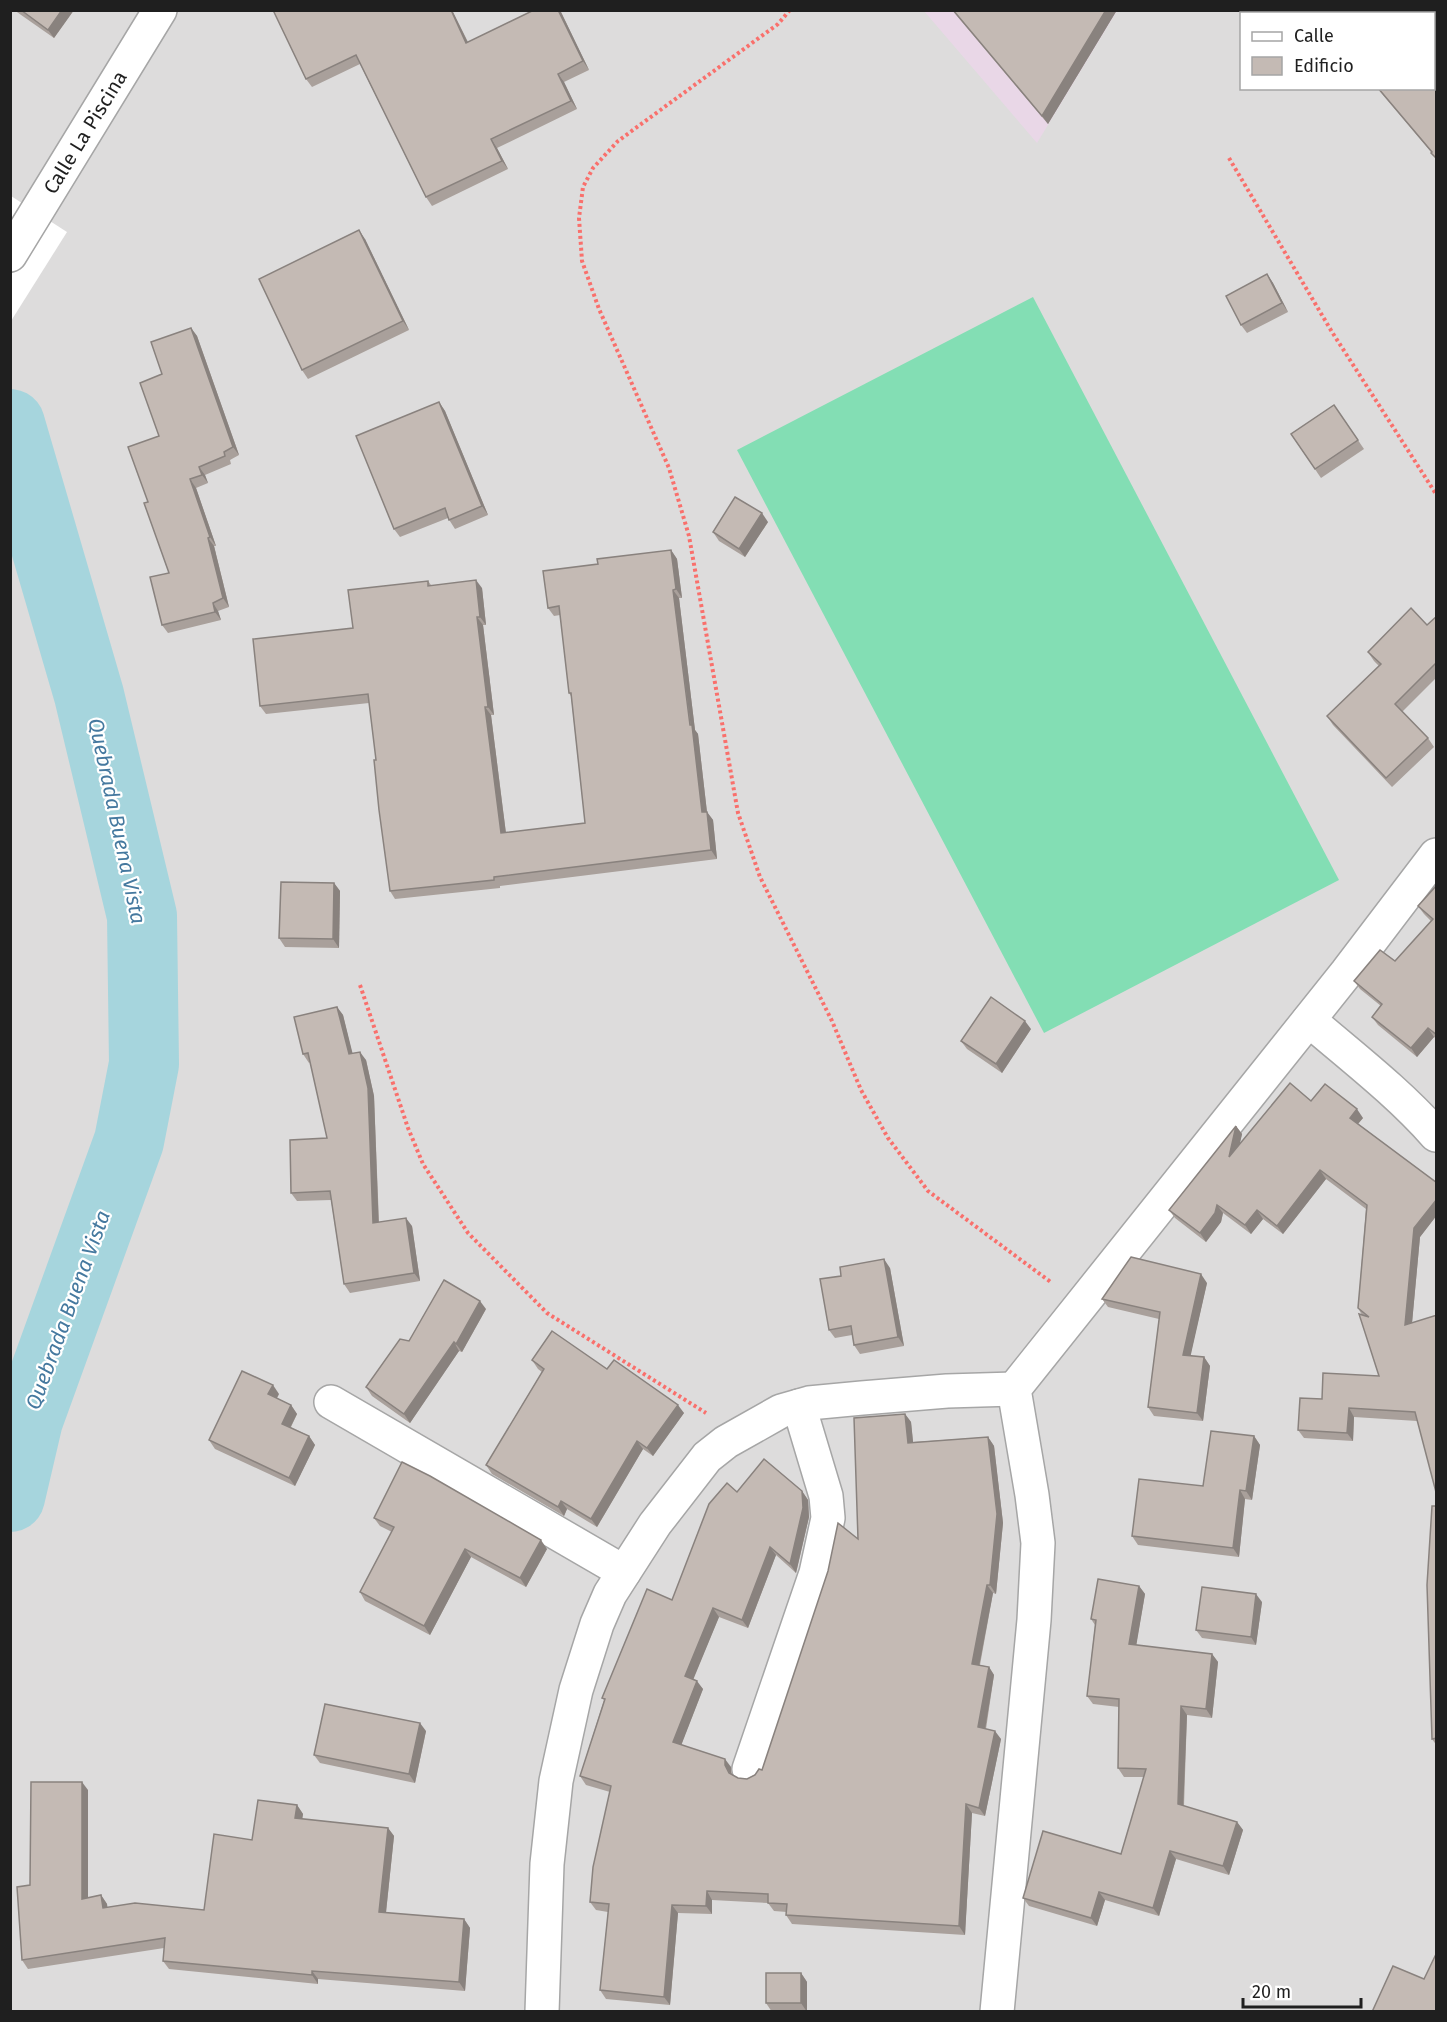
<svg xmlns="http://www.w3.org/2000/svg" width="1447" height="2022" viewBox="0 0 1447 2022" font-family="'Fira Sans',sans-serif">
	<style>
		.residential { fill: #dddcdc; fill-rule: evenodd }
		.industrial { fill: #e9d7e7 }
		.pitch { fill: #83deb4 }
		.pier { fill: #fff }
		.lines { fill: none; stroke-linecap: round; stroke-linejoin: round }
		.river { stroke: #a6d5dd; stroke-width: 70 }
		.street-casing { stroke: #a6a6a6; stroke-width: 36 }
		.path { stroke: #f9706c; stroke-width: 4; stroke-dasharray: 3 3; stroke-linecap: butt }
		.street { stroke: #fff; stroke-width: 33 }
		.wall { fill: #a9a09b }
		.shaded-wall { fill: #89827e }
		.building { fill: #c4bab4; stroke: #89827e; stroke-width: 1.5 }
		.labels { text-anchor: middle; stroke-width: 4.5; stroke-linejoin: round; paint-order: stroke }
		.street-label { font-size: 20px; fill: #1f1f1f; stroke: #fff }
		.water-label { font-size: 21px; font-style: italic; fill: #45799f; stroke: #fff }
	</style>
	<rect width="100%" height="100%" fill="#f0ebe5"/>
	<path class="residential" d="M 11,11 L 1436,11 L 1436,2011 L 11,2011 ZM 1242,14 L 1434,14 L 1434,88 L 1242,88 Z"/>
	<polygon class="industrial" points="924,11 1117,11 1037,143"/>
	<polygon class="pitch" points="1033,297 1339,880 1044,1033 737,450"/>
	<polygon class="pier" points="11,196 67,232 11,321"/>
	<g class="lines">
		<polyline class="river" points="10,424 89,695 142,916 144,1064 129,1141 28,1420 10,1497"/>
		<g class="street-casing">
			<g id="street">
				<path id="s1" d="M 10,255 L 160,10"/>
				<path d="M 1309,1020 C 1352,1057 1398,1092 1436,1135"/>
				<polyline points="331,1402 624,1572"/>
				<polyline points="749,1769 816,1573 828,1518 826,1496 799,1406"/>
				<polyline points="542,2012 547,1864 556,1781 576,1690 597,1624 610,1594 655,1524 707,1457 726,1442 781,1411 809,1403 862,1398 947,1391 1014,1389"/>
				<polyline points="997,2012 1034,1620 1038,1543 1032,1495 1014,1389 1347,972 1436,855"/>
			</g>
		</g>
		<g class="path">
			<polyline points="790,10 778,24 618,141 593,168 583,187 579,218 582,261 599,309 669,468 689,536 738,813 760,877 832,1021 861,1090 888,1138 928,1191 1052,1283"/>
			<polyline points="1229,158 1332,332 1436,494"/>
			<polyline points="360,985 408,1128 423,1164 468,1233 547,1313 706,1413"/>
		</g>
		<use href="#street" class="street"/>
	</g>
	<g class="wall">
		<polygon points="14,10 74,10 54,38"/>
		<polygon points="273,10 452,10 468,42 534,10 560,10 589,70 564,82 577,109 497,148 508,169 432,206 426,197 360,64 312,87 306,79"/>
		<polygon points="952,10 1117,10 1048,124"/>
		<polygon points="1437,62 1437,161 1432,153 1377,88 1434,88"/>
		<polygon points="365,239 409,330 308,379 302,370"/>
		<polygon points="1267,274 1273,283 1288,312 1247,333 1241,325"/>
		<polygon points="191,328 197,336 239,455 230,460 231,464 205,475 208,483 196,488 216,546 214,546 229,607 218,611 221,620 168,633 162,625 169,573 148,502 159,436 162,374"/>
		<polygon points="439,402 445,411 488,515 455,529 448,518 400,537 394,529"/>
		<polygon points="1334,405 1364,449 1321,478 1291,434"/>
		<polygon points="768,522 745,557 719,541 713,532"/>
		<polygon points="671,550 677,559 682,598 679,598 695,730 698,734 707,812 713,820 717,859 500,886 500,888 395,899 390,891 376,760 369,703 266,714 260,706 353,628 428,581 431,585 482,588 486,625 483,625 494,715 491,715 506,833 585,823 571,696 569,693 560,615 554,616 548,608 598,564"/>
		<polygon points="1437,616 1437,677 1402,712 1428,738 1434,747 1392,787 1333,725 1327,716 1379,666 1374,661 1368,652 1427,625"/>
		<polygon points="334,883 340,891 339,948 285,947 279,938"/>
		<polygon points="1437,885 1437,1039 1434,1037 1417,1057 1378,1025 1372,1017 1381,1006 1360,989 1354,981 1395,961 1431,921 1424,914 1418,906"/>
		<polygon points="337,1007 343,1015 352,1053 366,1060 374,1096 379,1222 412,1226 420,1281 350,1293 344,1284 331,1200 297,1201 291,1193 327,1138 310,1062 309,1063 303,1054"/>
		<polygon points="1031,1029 1002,1073 967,1049 961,1041"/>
		<polygon points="1311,1101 1363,1118 1358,1124 1437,1183 1437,1215 1420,1237 1412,1323 1417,1421 1354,1417 1353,1441 1304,1438 1298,1430 1322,1399 1379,1376 1362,1315 1358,1308 1366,1209 1326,1179 1283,1234 1263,1219 1251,1234 1223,1213 1221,1222 1206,1242 1175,1218 1169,1210 1236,1126 1242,1134 1239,1145"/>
		<polygon points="890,1268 904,1346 860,1354 854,1345 852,1335 835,1338 829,1330"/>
		<polygon points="1207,1283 1190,1356 1204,1357 1210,1366 1203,1421 1154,1416 1148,1407 1159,1319 1108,1307 1102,1299"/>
		<polygon points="486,1309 462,1352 459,1351 410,1423 372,1396 366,1387 409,1341"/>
		<polygon points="532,1360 607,1369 684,1413 653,1456 643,1449 597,1527 567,1509 564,1516 492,1474 486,1465 542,1372 538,1369"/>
		<polygon points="279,1394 277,1398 291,1405 297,1414 291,1427 309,1436 315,1445 295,1486 215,1449 209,1440"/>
		<polygon points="905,1414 911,1422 913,1442 988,1437 994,1446 1003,1523 996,1594 993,1593 980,1665 989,1667 994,1675 986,1729 1001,1739 985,1816 972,1813 965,1935 792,1924 786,1915 787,1912 774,1911 768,1903 712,1900 712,1914 678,1913 670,2005 606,1999 600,1990 608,1912 596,1910 590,1902 610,1792 586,1785 580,1776 604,1700 602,1698 672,1600 737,1492 802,1491 808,1500 809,1517 796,1573 776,1555 748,1628 719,1617 693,1679 703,1689 681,1745 731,1767 732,1775 738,1778 747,1779 762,1770 858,1539"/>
		<polygon points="1254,1436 1260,1445 1252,1500 1245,1499 1239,1557 1138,1545 1132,1536 1203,1486"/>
		<polygon points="1437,1506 1437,1746 1432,1739"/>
		<polygon points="374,1518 547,1549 526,1587 471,1557 430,1635 365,1601 360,1592 392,1532 380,1526"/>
		<polygon points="1139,1586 1145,1594 1136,1645 1212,1654 1218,1662 1212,1718 1187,1715 1184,1806 1237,1822 1243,1830 1229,1875 1176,1859 1159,1916 1105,1900 1097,1926 1029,1906 1023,1898 1121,1854 1144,1777 1124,1777 1118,1768 1119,1707 1093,1704 1087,1696 1095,1625 1091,1619"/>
		<polygon points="1262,1602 1256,1645 1202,1638 1196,1630"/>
		<polygon points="426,1731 415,1783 320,1763 314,1755"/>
		<polygon points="88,1790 88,1898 101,1895 107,1904 107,1907 204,1910 252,1840 297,1805 303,1814 302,1819 388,1828 394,1836 386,1913 464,1919 470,1928 465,1991 318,1979 318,1984 169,1969 163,1961 164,1948 28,1969 22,1960 30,1885"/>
		<polygon points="801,1973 807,1982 807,2012 772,2012 766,2003"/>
	</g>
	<g class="shaded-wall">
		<polygon points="62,10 74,10 54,38 48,30"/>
		<polygon points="451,10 452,10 472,51 466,43"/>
		<polygon points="558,10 560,10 589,70 583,61"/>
		<polygon points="1106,10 1117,10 1048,124 1042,116"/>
		<polygon points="558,74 564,82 577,109 571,101"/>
		<polygon points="491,139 497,148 508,169 502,161"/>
		<polygon points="359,230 365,239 409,330 403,321"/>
		<polygon points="1267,274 1273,283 1288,312 1282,303"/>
		<polygon points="191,328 197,336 239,455 233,447"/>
		<polygon points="439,402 445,411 488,515 482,506"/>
		<polygon points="199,467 205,475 208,483 202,475"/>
		<polygon points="190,479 196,488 216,546 210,537"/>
		<polygon points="762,513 768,522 745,557 739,549"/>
		<polygon points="208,538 214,546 229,607 223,598"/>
		<polygon points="671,550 677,559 682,598 676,589"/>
		<polygon points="476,580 482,588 486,625 480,617"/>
		<polygon points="673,590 679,598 695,730 698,734 708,821 702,812"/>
		<polygon points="213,603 218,611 221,620 215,612"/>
		<polygon points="477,617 483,625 494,715 488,707"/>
		<polygon points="485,707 491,715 507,842 501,833"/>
		<polygon points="707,812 713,820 717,859 711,850"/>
		<polygon points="334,883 340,891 339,948 333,939"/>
		<polygon points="337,1007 343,1015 355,1063 349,1054"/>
		<polygon points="1025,1021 1031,1029 1002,1073 996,1064"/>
		<polygon points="1428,1028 1434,1037 1417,1057 1411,1048"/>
		<polygon points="360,1052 366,1060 374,1096 379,1232 373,1223"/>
		<polygon points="1357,1109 1363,1118 1356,1126 1350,1118"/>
		<polygon points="1236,1126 1242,1134 1235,1166 1229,1157"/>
		<polygon points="1320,1170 1326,1179 1283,1234 1277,1226"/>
		<polygon points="1437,1199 1437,1215 1420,1237 1411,1334 1405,1325 1414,1228"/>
		<polygon points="1217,1205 1223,1213 1221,1222 1206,1242 1200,1233"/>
		<polygon points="1257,1210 1263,1219 1251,1234 1245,1225"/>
		<polygon points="406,1218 412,1226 420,1281 414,1273"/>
		<polygon points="884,1259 890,1268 904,1346 898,1337"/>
		<polygon points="1201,1274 1207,1283 1189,1363 1183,1355"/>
		<polygon points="480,1301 486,1309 462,1352 456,1344"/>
		<polygon points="454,1342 459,1351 410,1423 404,1414"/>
		<polygon points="1204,1357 1210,1366 1203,1421 1197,1413"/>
		<polygon points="273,1385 279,1394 274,1403 268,1394"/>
		<polygon points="291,1405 297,1414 288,1432 282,1424"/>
		<polygon points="678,1405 684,1413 653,1456 647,1448"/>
		<polygon points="1349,1408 1354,1417 1353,1441 1347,1433"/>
		<polygon points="905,1414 911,1422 914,1451 908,1443"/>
		<polygon points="309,1436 315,1445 295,1486 289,1478"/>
		<polygon points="1254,1436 1260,1445 1252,1500 1246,1491"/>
		<polygon points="988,1437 994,1446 1003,1523 996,1594 990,1585"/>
		<polygon points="637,1441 643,1449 597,1527 591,1519"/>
		<polygon points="1240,1490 1245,1499 1239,1557 1233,1548"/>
		<polygon points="802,1491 808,1500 809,1517 796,1573 790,1564"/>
		<polygon points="561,1501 567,1509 564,1516 558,1507"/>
		<polygon points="541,1540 547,1549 526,1587 520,1578"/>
		<polygon points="770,1547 776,1555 748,1628 742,1620"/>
		<polygon points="465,1549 471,1557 430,1635 424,1626"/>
		<polygon points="987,1585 993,1593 978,1672 972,1664"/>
		<polygon points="1139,1586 1145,1594 1135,1653 1129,1644"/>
		<polygon points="1256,1594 1262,1602 1256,1645 1251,1637"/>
		<polygon points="713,1608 719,1617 691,1685 685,1676"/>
		<polygon points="1212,1654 1218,1662 1212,1718 1206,1709"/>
		<polygon points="989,1667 994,1675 984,1736 978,1727"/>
		<polygon points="697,1681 703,1689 679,1751 673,1742"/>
		<polygon points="1181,1706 1187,1715 1183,1812 1178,1804"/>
		<polygon points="420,1723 426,1731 415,1783 409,1774"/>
		<polygon points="995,1731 1001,1739 985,1816 979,1808"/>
		<polygon points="725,1759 731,1767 731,1773 735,1782 725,1765"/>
		<polygon points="82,1782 88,1790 88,1907 82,1899"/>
		<polygon points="966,1804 972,1813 965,1935 959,1926"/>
		<polygon points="297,1805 303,1814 301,1827 295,1818"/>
		<polygon points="1237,1822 1243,1830 1229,1875 1223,1866"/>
		<polygon points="388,1828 394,1836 385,1921 379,1912"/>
		<polygon points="1170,1851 1176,1859 1159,1916 1153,1908"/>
		<polygon points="707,1891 712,1900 712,1914 706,1906"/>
		<polygon points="1099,1892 1105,1900 1097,1926 1091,1918"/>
		<polygon points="101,1895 107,1904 109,1916 103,1908"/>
		<polygon points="672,1905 678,1913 670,2005 664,1997"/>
		<polygon points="464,1919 470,1928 465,1991 459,1982"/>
		<polygon points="312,1971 318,1979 318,1984 312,1975"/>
		<polygon points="801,1973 807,1982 807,2012 801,2003"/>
	</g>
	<g class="building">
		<polygon points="21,10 62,10 48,30"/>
		<polygon points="273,10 451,10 466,43 534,10 558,10 583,61 558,74 571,101 491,139 502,161 426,197 356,55 306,79"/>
		<polygon points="953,10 1106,10 1042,116"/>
		<polygon points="1434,58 1437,62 1437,159 1431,153 1432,152 1378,88 1434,88"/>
		<polygon points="359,230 403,321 302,370 259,279"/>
		<polygon points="1267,274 1282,303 1241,325 1226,296"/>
		<polygon points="191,328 233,447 224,452 225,456 199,467 202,475 190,479 210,537 208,538 223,598 213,603 215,612 162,625 150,577 169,573 144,503 148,502 128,447 159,436 140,383 162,374 151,342"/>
		<polygon points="439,402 482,506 449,520 445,508 394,529 356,436"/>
		<polygon points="1334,405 1358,440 1315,469 1291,434"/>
		<polygon points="735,497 762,513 739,549 713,532"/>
		<polygon points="671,550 676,589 673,590 690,725 692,725 702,812 707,812 711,850 494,877 494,880 390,891 379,810 374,760 376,760 368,694 260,706 253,639 353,628 348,590 428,581 428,586 476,580 480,617 477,617 488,707 485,707 501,833 585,823 571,693 569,693 559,606 548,608 543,571 598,564 597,559"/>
		<polygon points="1411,608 1427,625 1437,616 1437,662 1395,704 1428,738 1386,778 1327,716 1381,664 1368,652"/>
		<polygon points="281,882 334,883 333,939 279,938"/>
		<polygon points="1437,885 1437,1035 1428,1028 1411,1048 1372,1017 1382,1004 1354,981 1380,950 1395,961 1433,919 1418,906"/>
		<polygon points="991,997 1025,1021 996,1064 961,1041"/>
		<polygon points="337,1007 349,1054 360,1052 368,1088 373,1223 406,1218 414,1273 344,1284 330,1191 291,1193 290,1140 327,1138 308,1053 303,1054 294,1017"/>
		<polygon points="1290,1083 1311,1101 1325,1084 1357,1109 1350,1118 1437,1183 1437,1199 1414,1228 1405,1325 1437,1315 1437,1496 1415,1412 1349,1408 1347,1433 1298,1430 1300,1398 1322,1399 1323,1373 1379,1376 1359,1314 1369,1317 1358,1308 1367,1205 1320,1170 1277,1226 1257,1210 1245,1225 1217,1205 1215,1213 1200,1233 1169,1210 1236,1126 1229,1157"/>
		<polygon points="1131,1257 1201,1274 1183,1355 1204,1357 1197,1413 1148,1407 1160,1312 1102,1299"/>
		<polygon points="884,1259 898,1337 854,1345 851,1326 829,1330 820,1279 841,1276 840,1267"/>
		<polygon points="444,1280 480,1301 456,1344 454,1342 404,1414 366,1387 400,1339 409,1341"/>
		<polygon points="552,1331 607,1369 614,1360 678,1405 647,1448 637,1441 591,1519 561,1501 558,1507 486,1465 544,1369 532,1360"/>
		<polygon points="242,1371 273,1385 268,1394 291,1405 282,1424 309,1436 289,1478 209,1440"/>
		<polygon points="905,1414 908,1443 988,1437 997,1514 990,1585 987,1585 972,1664 989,1667 978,1727 995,1731 979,1808 966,1804 959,1926 786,1915 787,1904 768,1903 768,1894 707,1891 706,1906 672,1905 664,1997 600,1990 609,1904 590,1902 593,1867 611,1786 580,1776 605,1699 602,1698 647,1589 672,1600 709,1504 727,1483 737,1492 764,1459 802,1491 803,1508 790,1564 770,1547 742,1620 713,1608 685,1676 697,1681 673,1742 725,1759 725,1765 729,1773 738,1778 747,1779 755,1775 759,1769 762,1770 828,1571 838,1523 858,1539 854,1418"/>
		<polygon points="1211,1431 1254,1436 1246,1491 1240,1490 1233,1548 1132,1536 1139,1479 1203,1486"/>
		<polygon points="402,1462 430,1476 541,1540 520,1578 465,1549 424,1626 360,1592 394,1527 374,1518"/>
		<polygon points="1432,1506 1437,1506 1437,1738 1432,1739 1427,1585"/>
		<polygon points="1098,1579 1139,1586 1129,1644 1212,1654 1206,1709 1181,1706 1178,1804 1237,1822 1223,1866 1170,1851 1153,1908 1099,1892 1091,1918 1023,1898 1043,1831 1121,1854 1146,1769 1118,1768 1119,1699 1087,1696 1096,1620 1091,1619"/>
		<polygon points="1202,1587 1256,1594 1251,1637 1196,1630"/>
		<polygon points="325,1704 420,1723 409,1774 314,1755"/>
		<polygon points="31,1782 82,1782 82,1899 101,1895 103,1908 135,1903 204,1910 214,1834 252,1840 258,1800 297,1805 295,1818 388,1828 379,1912 464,1919 459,1982 312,1971 312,1975 163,1961 165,1938 22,1960 17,1887 30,1885"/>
		<polygon points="1437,1952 1437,2012 1372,2012 1393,1966 1424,1979"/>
		<rect x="766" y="1973" width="35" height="30"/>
	</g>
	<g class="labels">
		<g class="street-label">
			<text dy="7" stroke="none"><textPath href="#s1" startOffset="144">Calle La Piscina</textPath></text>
		</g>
		<g class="water-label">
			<text transform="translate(117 821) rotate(78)" y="7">Quebrada Buena Vista</text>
			<text transform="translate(68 1310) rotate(-70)" y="7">Quebrada Buena Vista</text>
		</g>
	</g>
	<rect width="1447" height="2022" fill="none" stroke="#1f1f1f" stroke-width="24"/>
	<rect x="1240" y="12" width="195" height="78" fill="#ffffff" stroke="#a5a5a5" stroke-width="1.5"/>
	<rect x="1252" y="32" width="30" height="9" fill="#ffffff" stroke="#a5a5a5" stroke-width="1.5"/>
	<text x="1294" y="42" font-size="18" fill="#1f1f1f">Calle</text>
	<rect x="1252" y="57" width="30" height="18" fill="#c4bab4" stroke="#a5a5a5" stroke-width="1.5"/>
	<text x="1294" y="72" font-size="18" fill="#1f1f1f">Edificio</text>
	<path d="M1243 1998v9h118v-9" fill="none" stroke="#1f1f1f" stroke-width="3"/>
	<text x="1252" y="1998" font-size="18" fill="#1f1f1f" stroke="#ffffff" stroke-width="4.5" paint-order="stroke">20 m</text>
</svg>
